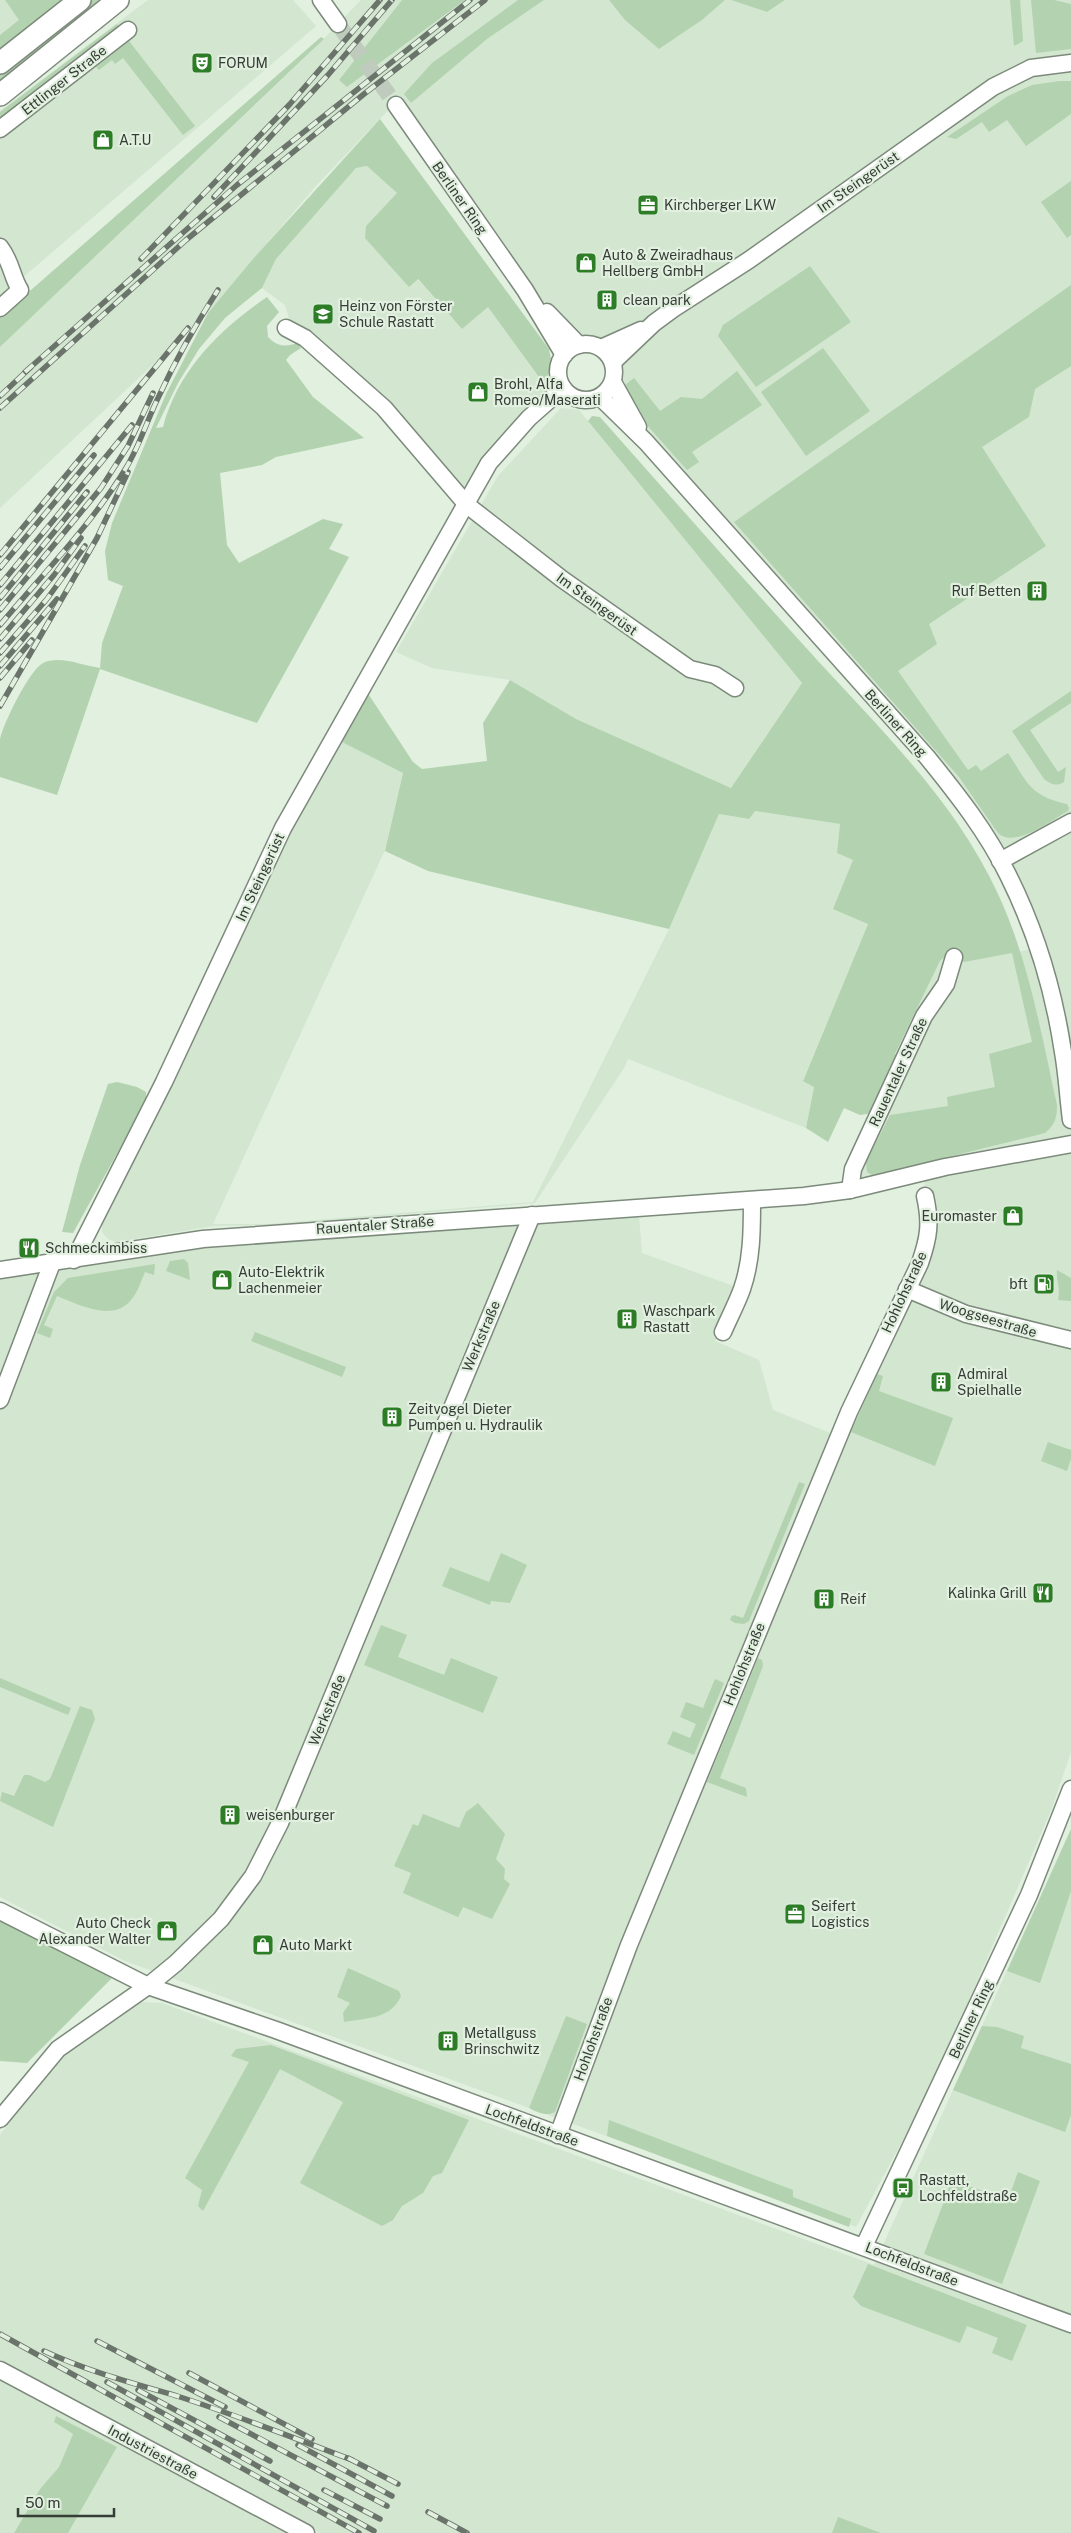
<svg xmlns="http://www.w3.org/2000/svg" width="1071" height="2533" viewBox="0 0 1071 2533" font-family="'Public Sans',sans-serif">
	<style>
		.built { fill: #d2e6d0 }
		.green { fill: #b3d2af }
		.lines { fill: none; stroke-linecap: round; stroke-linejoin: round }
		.minor-tunnel { stroke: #bfccbd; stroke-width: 16; stroke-dasharray: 16 8; stroke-linecap: butt }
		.minor-casing { stroke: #7c8a7b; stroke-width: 19 }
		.major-casing { stroke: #7c8a7b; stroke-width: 24 }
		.minor { stroke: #fff; stroke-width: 16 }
		.major { stroke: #fff; stroke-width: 21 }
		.rail-casing { stroke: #6b746b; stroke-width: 5.5 }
		.rail { stroke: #e1f0df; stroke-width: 4; stroke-dasharray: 11; stroke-linecap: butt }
		.labels { text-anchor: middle; stroke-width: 4.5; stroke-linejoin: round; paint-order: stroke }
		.poi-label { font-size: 14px; fill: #363c36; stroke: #e1f0df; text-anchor: start }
		.street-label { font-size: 14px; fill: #363c36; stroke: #e1f0df }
	</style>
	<rect width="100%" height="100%" fill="#e1f0df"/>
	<g class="built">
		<polygon points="0,0 5,0 20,20 0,35"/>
		<polygon points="148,0 293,0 316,26 0,297 0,111"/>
		<polygon points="361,0 402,0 339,80 347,87 465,0 518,0 432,63 487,39 544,0 609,0 625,20 659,49 702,20 725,0 731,0 767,12 785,0 1010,0 1012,6 1020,0 1071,0 1071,55 1024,61 656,323 600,349 590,345 579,345 528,287 396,102 315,187 208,313 0,508 0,347 310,53"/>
		<polygon points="1071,72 1071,1051 1067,1032 979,821 648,442 617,387 618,368 658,331 995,95 1032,76"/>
		<polygon points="367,166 397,193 366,226 409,286 417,279 462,329 488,306 548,391 466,499 291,325 285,305 262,288 276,259 356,168"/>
		<polygon points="561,408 579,410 802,683 731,788 576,719 510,680 432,668 396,652 498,476"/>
		<polygon points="340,741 403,773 385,850 213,1224 269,1224 533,1202 669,929 719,814 748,819 754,811 840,824 837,853 853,860 868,924 803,1080 814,1086 806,1128 628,1059 624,1068 535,1203 277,1225 214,1226 116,1242 108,1239 102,1232 102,1221 306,797"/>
		<polygon points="1032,949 1071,1102 1071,1140 845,1190 900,1057 895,1055 940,961 951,951 1012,953"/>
		<polygon points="1071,1149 1071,1752 1052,1808 932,2086 856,2227 125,1961 0,1897 0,1278 205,1246 639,1216 642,1253 739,1288 715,1341 759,1360 773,1410 840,1437 890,1329 931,1207 923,1178"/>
		<polygon points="1071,1829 1071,2533 320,2533 0,2359 0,2135 58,2058 139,2002 162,2003 874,2265"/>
		<polygon points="0,2374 296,2533 68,2533 117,2447 54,2422 73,2434 59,2467 40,2489 14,2533 0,2533"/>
	</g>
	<g class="green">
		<polygon points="5,0 62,0 0,50 0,35 19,20"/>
		<polygon points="91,0 99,0 63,33 0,83 0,72"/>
		<polygon points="402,0 465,0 347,87 339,80"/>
		<polygon points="518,0 544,0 487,39 411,103 404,94 432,63"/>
		<polygon points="609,0 725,0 702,20 659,49 625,20"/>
		<polygon points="731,0 785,0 767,12"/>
		<polygon points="1010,0 1020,0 1023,41 1014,46"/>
		<polygon points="1031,0 1054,0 1071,4 1071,49 1036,53"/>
		<polygon points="117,24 120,29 0,120 0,112"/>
		<polygon points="321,37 324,39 0,347 0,317"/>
		<polygon points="129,41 195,126 183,135 123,58 115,64 112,60 99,70 96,67"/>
		<polygon points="1060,81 1071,81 1071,114 1026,146 1007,120 989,132 982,122 956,139 947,137 1008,96 1032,85"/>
		<path d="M 380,119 L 549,349 L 551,360 L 546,387 L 488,307 L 462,329 L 418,279 L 409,287 L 365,238 L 366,226 L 397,193 L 367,166 L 356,168 L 276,259 L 262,288 L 225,318 L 199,349 L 178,383 L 156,428 L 163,427 C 178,370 220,329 267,297 L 279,312 L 267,326 L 268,337 C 278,347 285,347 298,343 L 301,348 L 290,355 L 286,360 L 313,397 L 364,438 L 276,457 L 262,465 L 220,473 L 227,545 L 239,563 L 323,519 L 343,524 L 329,549 L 349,557 L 257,723 L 100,669 L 57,795 L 0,777 C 0,765 0,751 0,739 C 4,722 29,671 43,663 C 60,655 83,666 100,668 L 102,643 L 123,586 L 108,580 L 105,551 L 112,523 L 166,394 L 208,313 L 253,259 Z"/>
		<polygon points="1071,181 1071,235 1067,238 1041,202"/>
		<polygon points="810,266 851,322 756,387 718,336 723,325"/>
		<path d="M 1071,285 L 1071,366 L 1035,389 L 1029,417 L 982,447 L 1046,546 L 929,624 L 937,644 L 898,671 L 968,770 L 976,765 L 981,771 L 1008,753 C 1027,782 1030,796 1067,804 L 1069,808 L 1068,811 C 1052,820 1014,849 998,833 L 959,777 L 734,522 Z"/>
		<polygon points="823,348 870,411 806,456 761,392"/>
		<polygon points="737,371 762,405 692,452 699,462 687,470 646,424 624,393 625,385 634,378 660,411 681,397 702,399"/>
		<path d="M 592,416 L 600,417 C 669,495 738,573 809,651 C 877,726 955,800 998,894 C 1029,961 1041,1033 1057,1105 C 1057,1118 1055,1125 1045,1133 L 879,1174 L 872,1175 L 867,1172 L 866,1162 L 890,1115 L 948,1106 L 947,1097 L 995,1087 L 989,1054 L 1032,1042 L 1012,953 L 964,962 L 951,951 L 940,961 L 895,1054 L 900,1057 L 874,1113 L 860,1115 L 844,1108 L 828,1142 L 806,1128 L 814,1087 L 803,1081 L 868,924 L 833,909 L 853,860 L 837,853 L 840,824 L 755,811 L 749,819 L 719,814 L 669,929 L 428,871 L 385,851 L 403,773 L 340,741 L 367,692 L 413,762 L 422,769 L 487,761 L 483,723 L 510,680 L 576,719 L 731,788 L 802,683 L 588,421 Z"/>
		<path d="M 1071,691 L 1071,703 L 1030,730 L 1058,772 L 1066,767 L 1064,782 C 1056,787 1051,784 1044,779 L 1012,731 Z"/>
		<polygon points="117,1082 137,1087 146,1092 146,1101 73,1233 62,1232 80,1165 108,1084"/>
		<polygon points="184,1259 188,1263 190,1280 166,1271 170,1261"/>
		<path d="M 155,1264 L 154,1275 L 145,1272 C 141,1281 138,1292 131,1300 C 112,1323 78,1304 57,1296 L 44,1325 L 53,1329 L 50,1338 L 37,1333 L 54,1292 L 68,1278 Z"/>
		<path d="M 1057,1270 L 1071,1278 L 1071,1301 L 1058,1300 C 1061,1288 1056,1281 1057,1270 Z"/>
		<polygon points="255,1332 346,1367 342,1377 251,1341"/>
		<polygon points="877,1374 883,1376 879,1391 953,1418 935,1466 851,1432"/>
		<polygon points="1048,1442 1071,1450 1071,1459 1067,1471 1041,1461"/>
		<polygon points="799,1482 805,1484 749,1621 744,1624 735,1623 730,1620 731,1617 734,1615 743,1618"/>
		<polygon points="501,1553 527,1565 510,1603 491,1601 490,1605 442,1586 450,1567 489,1582"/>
		<polygon points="381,1625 407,1635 398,1657 444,1675 451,1658 498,1677 483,1713 364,1665"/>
		<polygon points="758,1658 762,1660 763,1666 720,1778 746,1788 747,1797 707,1782"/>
		<polygon points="0,1678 71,1708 68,1715 0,1687"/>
		<polygon points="715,1679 724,1683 694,1755 667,1744 673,1731 690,1738 696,1724 680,1717 686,1702 703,1708"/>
		<polygon points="80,1706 92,1710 95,1719 53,1827 0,1801 2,1792 14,1796 24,1775 29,1775 45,1782 50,1779"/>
		<polygon points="478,1803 505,1834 496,1859 505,1869 504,1879 510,1884 492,1919 463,1907 458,1917 403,1893 411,1873 394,1866 413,1824 418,1826 423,1814 459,1828 466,1812"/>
		<polygon points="1071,1829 1071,1891 1040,1983 1007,1971"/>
		<polygon points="0,1920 112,1978 27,2063 0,2061"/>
		<path d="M 348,1968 L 399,1991 L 401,1996 C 391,2019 367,2018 344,2022 L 343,2013 L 350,2003 L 337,1997 Z"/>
		<path d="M 566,2016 L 587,2024 L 555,2112 C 546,2117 537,2112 529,2108 Z"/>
		<polygon points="982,2026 997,2027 1024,2036 1021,2048 1071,2064 1071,2115 1065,2132 953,2090"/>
		<polygon points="271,2045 469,2120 442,2173 433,2176 423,2193 402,2206 393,2220 382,2226 300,2183 343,2102 280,2069 203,2211 198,2206 202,2190 185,2178 249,2062 231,2056 236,2049"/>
		<polygon points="609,2120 793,2190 793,2197 851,2219 849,2227 607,2136"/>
		<polygon points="1018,2172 1040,2181 1002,2284 924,2254 952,2180 1008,2200"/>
		<polygon points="868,2264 1027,2325 1012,2361 992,2353 998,2338 967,2326 960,2343 861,2306 853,2297"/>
		<polygon points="56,2416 117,2447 68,2533 14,2533 40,2489 59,2467 73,2434 54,2422"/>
		<polygon points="838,2517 881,2533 832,2533"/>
	</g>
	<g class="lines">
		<polyline class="minor-tunnel" points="338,24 396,105"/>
		<g class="minor-casing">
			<g id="minor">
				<polyline points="321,0 338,24"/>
				<polyline points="396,105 525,290 564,355"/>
				<polyline points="0,129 128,30"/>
				<path d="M 0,247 C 12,263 11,275 20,290 L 0,308"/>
				<polyline points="547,312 579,345"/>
				<polyline points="286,328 305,338 384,408 467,505 562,579 690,669 715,675 735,688"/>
				<circle cx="586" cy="372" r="28"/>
				<polyline points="601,348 641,330"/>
				<polyline points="613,362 654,323 673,309 749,260 993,87 1031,68 1071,63"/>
				<polyline points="613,382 638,427"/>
				<path d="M 600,397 L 646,442 L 927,757 C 957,794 987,832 1008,875 C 1035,929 1054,992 1063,1052 C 1067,1074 1068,1097 1071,1120"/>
				<polyline points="1000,861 1071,822"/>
				<polyline points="850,1190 853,1169 924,1016 946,984 954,957"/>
				<polyline points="74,1260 164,1082 283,828 489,463 529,418 563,388"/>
				<polyline points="0,1270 203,1239 804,1196 850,1190 945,1167 1071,1144"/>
				<polyline points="907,1289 966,1314 1071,1340"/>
				<path d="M 723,1332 C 729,1318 737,1303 742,1289 C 752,1260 752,1230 752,1200"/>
				<polyline points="0,1400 52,1263"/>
				<polyline points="0,1911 148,1986 276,2030 1071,2324"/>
				<polyline points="0,2119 58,2049 148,1986 176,1963 221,1919 253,1876 280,1823 532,1215"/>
				<path d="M 558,2135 L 629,1945 L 849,1412 L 920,1263 C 929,1237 931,1223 925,1196"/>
				<polyline points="864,2246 1029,1895 1071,1789"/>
				<polyline points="0,2370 306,2533"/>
			</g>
		</g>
		<g class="major-casing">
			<g id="major">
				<polyline points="0,63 80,0"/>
				<polyline points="0,95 118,0"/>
			</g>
		</g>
		<use href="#minor" class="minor"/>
		<use href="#major" class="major"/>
		<g class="rail-casing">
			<g id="rail">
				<polyline points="214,197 328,75 392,0"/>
				<polyline points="141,259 290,104 380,0"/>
				<polyline points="25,372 237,185 470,0"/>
				<polyline points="0,396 31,367"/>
				<polyline points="0,408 186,240 364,94 485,0"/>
				<polyline points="0,555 188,328"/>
				<polyline points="0,568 94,455"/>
				<polyline points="0,585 132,425"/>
				<polyline points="0,598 87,492"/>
				<polyline points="0,610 101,488 128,446 153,393"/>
				<path d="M 0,625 C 42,575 92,524 126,468 C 140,445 147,420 159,396 C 176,359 196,324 218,290"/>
				<polyline points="0,639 54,575 81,538"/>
				<polyline points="0,653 47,599 85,546"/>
				<polyline points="0,666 57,599"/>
				<polyline points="0,678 32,640"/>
				<polyline points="0,706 97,538 128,472"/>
				<polyline points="0,2334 359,2533"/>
				<polyline points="97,2341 225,2407"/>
				<path d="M 44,2351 C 87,2371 132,2383 177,2396 C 236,2415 294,2438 352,2460"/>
				<polyline points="189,2373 312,2439"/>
				<polyline points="107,2382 374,2531"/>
				<polyline points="138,2390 270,2461"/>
				<polyline points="219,2417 387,2506"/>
				<polyline points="298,2445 392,2496"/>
				<polyline points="348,2458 398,2484"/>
				<polyline points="324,2490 380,2519"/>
				<polyline points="428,2512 467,2533"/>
			</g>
		</g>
		<use href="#rail" class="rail"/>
	</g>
	<defs>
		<g id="theatre-square" transform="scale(1.125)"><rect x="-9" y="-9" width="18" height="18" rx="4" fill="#2d7d26" stroke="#e1f0df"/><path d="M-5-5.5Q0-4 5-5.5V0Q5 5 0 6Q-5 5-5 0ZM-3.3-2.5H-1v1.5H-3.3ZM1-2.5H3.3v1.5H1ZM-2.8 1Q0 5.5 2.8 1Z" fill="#fff"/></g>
		<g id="shop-square" transform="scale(1.125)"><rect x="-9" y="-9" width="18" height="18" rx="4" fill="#2d7d26" stroke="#e1f0df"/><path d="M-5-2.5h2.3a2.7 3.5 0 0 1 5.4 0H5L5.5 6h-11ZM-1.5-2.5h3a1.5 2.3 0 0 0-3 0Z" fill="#fff"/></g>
		<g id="office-square" transform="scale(1.125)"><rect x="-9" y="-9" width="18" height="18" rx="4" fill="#2d7d26" stroke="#e1f0df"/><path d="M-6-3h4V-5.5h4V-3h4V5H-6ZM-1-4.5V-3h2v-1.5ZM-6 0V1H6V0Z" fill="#fff"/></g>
		<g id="building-square" transform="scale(1.125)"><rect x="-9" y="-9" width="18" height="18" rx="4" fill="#2d7d26" stroke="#e1f0df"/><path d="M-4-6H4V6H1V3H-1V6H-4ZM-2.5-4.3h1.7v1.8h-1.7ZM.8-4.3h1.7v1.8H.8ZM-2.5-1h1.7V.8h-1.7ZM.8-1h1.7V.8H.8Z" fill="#fff"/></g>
		<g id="school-square" transform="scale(1.125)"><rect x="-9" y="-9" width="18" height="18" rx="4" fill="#2d7d26" stroke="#e1f0df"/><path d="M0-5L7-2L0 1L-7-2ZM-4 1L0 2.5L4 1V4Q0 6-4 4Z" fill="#fff"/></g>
		<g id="restaurant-square" transform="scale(1.125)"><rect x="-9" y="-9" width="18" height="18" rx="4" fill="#2d7d26" stroke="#e1f0df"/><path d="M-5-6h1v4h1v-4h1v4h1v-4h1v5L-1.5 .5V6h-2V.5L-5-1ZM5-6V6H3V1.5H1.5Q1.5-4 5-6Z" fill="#fff"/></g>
		<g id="fuel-square" transform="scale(1.125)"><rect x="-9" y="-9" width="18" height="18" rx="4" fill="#2d7d26" stroke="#e1f0df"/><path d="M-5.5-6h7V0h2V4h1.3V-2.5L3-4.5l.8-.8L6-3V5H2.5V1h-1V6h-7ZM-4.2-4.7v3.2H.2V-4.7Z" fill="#fff"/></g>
		<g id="bus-square" transform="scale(1.125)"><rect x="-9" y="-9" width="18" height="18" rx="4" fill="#2d7d26" stroke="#e1f0df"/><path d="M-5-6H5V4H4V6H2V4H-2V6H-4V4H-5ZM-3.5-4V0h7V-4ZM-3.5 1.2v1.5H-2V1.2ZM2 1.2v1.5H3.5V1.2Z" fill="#fff"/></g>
	</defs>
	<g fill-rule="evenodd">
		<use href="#theatre-square" x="202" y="63"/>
		<use href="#shop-square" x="103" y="140"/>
		<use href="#office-square" x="648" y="205"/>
		<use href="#shop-square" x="586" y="263"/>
		<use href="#building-square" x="607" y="300"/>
		<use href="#school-square" x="323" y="314"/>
		<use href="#shop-square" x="478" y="392"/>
		<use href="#building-square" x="1037" y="591"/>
		<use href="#shop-square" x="1013" y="1216"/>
		<use href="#restaurant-square" x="29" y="1248"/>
		<use href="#shop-square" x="222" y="1280"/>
		<use href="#fuel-square" x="1044" y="1284"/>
		<use href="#building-square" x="627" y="1319"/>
		<use href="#building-square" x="941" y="1382"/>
		<use href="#building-square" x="392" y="1417"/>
		<use href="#restaurant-square" x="1043" y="1593"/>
		<use href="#building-square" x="824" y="1599"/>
		<use href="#building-square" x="230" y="1815"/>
		<use href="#office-square" x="795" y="1914"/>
		<use href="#shop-square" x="167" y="1931"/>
		<use href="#shop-square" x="263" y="1945"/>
		<use href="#building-square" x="448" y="2041"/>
		<use href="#bus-square" x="903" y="2188"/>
	</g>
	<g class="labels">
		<g class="poi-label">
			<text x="218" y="68">FORUM</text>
			<text x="119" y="145">A.T.U</text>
			<text x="664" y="210">Kirchberger LKW</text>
			<text x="602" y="260">Auto &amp; Zweiradhaus<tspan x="602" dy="16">Hellberg GmbH</tspan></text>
			<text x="623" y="305">clean park</text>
			<text x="339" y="311">Heinz von Förster<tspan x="339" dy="16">Schule Rastatt</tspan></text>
			<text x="494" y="389">Brohl, Alfa<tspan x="494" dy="16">Romeo/Maserati</tspan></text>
			<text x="1021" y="596" text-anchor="end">Ruf Betten</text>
			<text x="997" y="1221" text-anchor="end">Euromaster</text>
			<text x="45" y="1253">Schmeckimbiss</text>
			<text x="238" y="1277">Auto-Elektrik<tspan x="238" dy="16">Lachenmeier</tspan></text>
			<text x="1028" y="1289" text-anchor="end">bft</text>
			<text x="643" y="1316">Waschpark<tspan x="643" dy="16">Rastatt</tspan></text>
			<text x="957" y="1379">Admiral<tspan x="957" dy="16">Spielhalle</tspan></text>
			<text x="408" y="1414">Zeitvogel Dieter<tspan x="408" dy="16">Pumpen u. Hydraulik</tspan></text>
			<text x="1027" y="1598" text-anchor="end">Kalinka Grill</text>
			<text x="840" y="1604">Reif</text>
			<text x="246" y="1820">weisenburger</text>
			<text x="811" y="1911">Seifert<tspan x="811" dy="16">Logistics</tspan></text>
			<text x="151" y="1928" text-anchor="end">Auto Check<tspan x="151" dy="16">Alexander Walter</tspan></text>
			<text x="279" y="1950">Auto Markt</text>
			<text x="464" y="2038">Metallguss<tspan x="464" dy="16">Brinschwitz</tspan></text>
			<text x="919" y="2185">Rastatt,<tspan x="919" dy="16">Lochfeldstraße</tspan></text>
		</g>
		<g class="street-label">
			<text transform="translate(64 80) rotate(-38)" y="5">Ettlinger Straße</text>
			<text transform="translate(858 182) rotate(-35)" y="5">Im Steingerüst</text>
			<text transform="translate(460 198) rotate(55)" y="5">Berliner Ring</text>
			<text transform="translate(597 604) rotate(36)" y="5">Im Steingerüst</text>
			<text transform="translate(896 723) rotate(48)" y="5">Berliner Ring</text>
			<text transform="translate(260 877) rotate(-65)" y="5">Im Steingerüst</text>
			<text transform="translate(898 1072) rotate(-65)" y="5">Rauentaler Straße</text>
			<text transform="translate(375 1225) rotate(-4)" y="5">Rauentaler Straße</text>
			<text transform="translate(904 1292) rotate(-65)" y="5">Hohlohstraße</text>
			<text transform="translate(988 1318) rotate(17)" y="5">Woogseestraße</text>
			<text transform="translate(481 1336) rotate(-67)" y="5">Werkstraße</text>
			<text transform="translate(744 1664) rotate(-68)" y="5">Hohlohstraße</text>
			<text transform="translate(327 1710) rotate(-68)" y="5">Werkstraße</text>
			<text transform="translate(971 2019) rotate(-65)" y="5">Berliner Ring</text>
			<text transform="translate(593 2039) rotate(-70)" y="5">Hohlohstraße</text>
			<text transform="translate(532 2125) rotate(20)" y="5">Lochfeldstraße</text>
			<text transform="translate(912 2264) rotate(21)" y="5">Lochfeldstraße</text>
			<text transform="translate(153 2452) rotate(28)" y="5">Industriestraße</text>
		</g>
	</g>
	<path d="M18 2508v8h96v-8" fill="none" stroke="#363c36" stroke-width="2.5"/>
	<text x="25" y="2508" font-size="15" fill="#363c36" stroke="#e1f0df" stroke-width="4" paint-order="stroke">50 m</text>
</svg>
